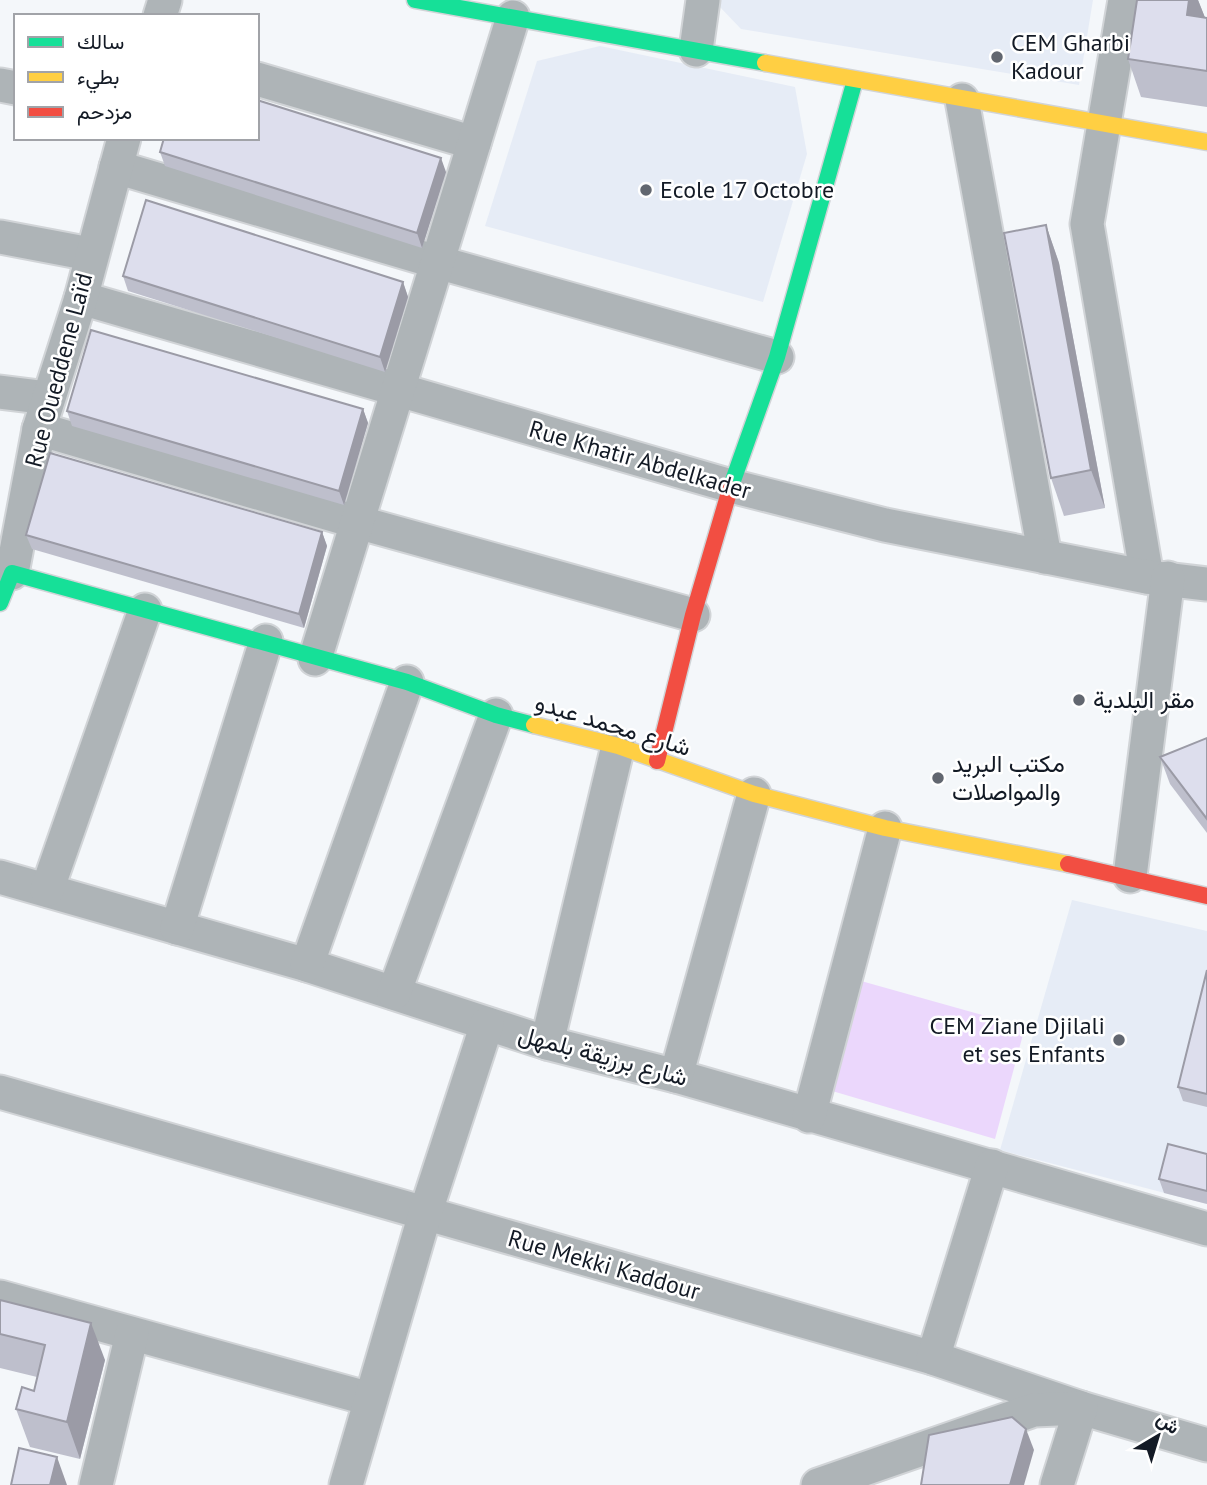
<svg xmlns="http://www.w3.org/2000/svg" width="1207" height="1485" viewBox="0 0 1207 1485" font-family="'PT Sans',Vazirmatn,sans-serif">
	<style>
		.built { fill: #e6ecf6 }
		.green { fill: #ebd7fc }
		.lines { fill: none; stroke-linecap: round; stroke-linejoin: round }
		.street-casing { stroke: #d1d4d7; stroke-width: 37 }
		.fast-casing { stroke: #d1d4d7; stroke-width: 19 }
		.slow-casing { stroke: #d1d4d7; stroke-width: 19 }
		.jam-casing { stroke: #d1d4d7; stroke-width: 19 }
		.street { stroke: #aeb4b7; stroke-width: 33 }
		.fast { stroke: #16e098; stroke-width: 16 }
		.slow { stroke: #ffcf43; stroke-width: 16 }
		.jam { stroke: #f24e42; stroke-width: 16 }
		.wall { fill: #bebfcc }
		.shaded-wall { fill: #9b9ba6 }
		.building { fill: #dddeed; stroke: #9b9ba6; stroke-width: 2 }
		.poi-dot { fill: #626770; stroke: #fff; stroke-width: 2.5 }
		.labels { text-anchor: middle; stroke-width: 5; stroke-linejoin: round; paint-order: stroke }
		.poi-label { font-size: 24px; fill: #131a25; stroke: #fff; text-anchor: start }
		.street-label { font-size: 24px; fill: #131a25; stroke: #fff }
	</style>
	<rect width="100%" height="100%" fill="#f4f7fa"/>
	<g class="built">
		<polygon points="720,0 1093,0 1079,85 741,29 719,6"/>
		<polygon points="600,46 795,87 807,154 763,302 485,226 537,61"/>
		<polygon points="1072,900 1207,931 1207,1204 1000,1150"/>
	</g>
	<polygon class="green" points="854,979 1025,1027 995,1139 822,1088"/>
	<g class="lines">
		<g class="street-casing">
			<g id="street">
				<polyline points="1125,0 1087,224 1147,577"/>
				<polyline points="160,16 165,0"/>
				<polyline points="696,50 703,0"/>
				<polyline points="257,79 474,143"/>
				<polyline points="0,85 16,88"/>
				<polyline points="962,100 1045,557"/>
				<polyline points="116,167 437,262 777,357"/>
				<polyline points="0,237 90,254"/>
				<polyline points="81,298 731,486 885,525 1147,577 1207,584"/>
				<polyline points="0,392 48,398"/>
				<polyline points="39,429 357,522 693,615"/>
				<polyline points="0,569 12,573 39,429 81,298 124,138"/>
				<polyline points="315,659 513,17"/>
				<polyline points="1130,876 1168,578"/>
				<polyline points="0,877 307,965 547,1043 676,1076 1207,1229"/>
				<polyline points="47,890 145,610"/>
				<polyline points="177,928 266,641"/>
				<polyline points="307,965 407,682"/>
				<polyline points="394,993 496,715"/>
				<polyline points="547,1043 618,746"/>
				<polyline points="676,1076 754,794"/>
				<polyline points="0,1092 933,1358 1081,1408 1207,1445"/>
				<polyline points="809,1116 885,828"/>
				<polyline points="0,1297 370,1399"/>
				<polyline points="933,1358 992,1166"/>
				<polyline points="96,1485 132,1334"/>
				<polyline points="346,1485 425,1214 487,1024"/>
				<polyline points="818,1485 1034,1410 1081,1408 1057,1485"/>
			</g>
		</g>
		<g class="fast-casing">
			<g id="fast">
				<polyline points="415,0 765,63"/>
				<polyline points="730,489 777,357 855,80"/>
				<polyline points="0,603 12,573 407,682 496,715 534,725"/>
			</g>
		</g>
		<g class="slow-casing">
			<g id="slow">
				<polyline points="765,63 1207,142"/>
				<polyline points="534,725 618,746 754,794 885,828 1068,864"/>
			</g>
		</g>
		<g class="jam-casing">
			<g id="jam">
				<polyline points="657,761 693,615 730,489"/>
				<polyline points="1068,864 1207,896"/>
			</g>
		</g>
		<use href="#street" class="street"/>
		<use href="#fast" class="fast"/>
		<use href="#slow" class="slow"/>
		<use href="#jam" class="jam"/>
	</g>
	<g class="wall">
		<polygon points="1137,0 1198,0 1205,18 1207,18 1207,107 1141,97 1128,59"/>
		<polygon points="160,152 446,172 422,248 165,166"/>
		<polygon points="1046,225 1059,263 1105,508 1064,516 1051,478"/>
		<polygon points="123,276 403,282 408,297 385,372 128,291"/>
		<polygon points="363,409 368,423 344,505 72,426 67,411"/>
		<polygon points="322,532 327,546 304,628 32,549 26,535"/>
		<polygon points="1207,738 1207,833 1170,784 1160,757"/>
		<polygon points="1207,970 1207,1107 1183,1101 1178,1087"/>
		<polygon points="1207,1154 1207,1204 1164,1193 1159,1179"/>
		<polygon points="0,1300 105,1360 80,1459 30,1447 16,1409 34,1391 37,1377 0,1368"/>
	</g>
	<g class="shaded-wall">
		<polygon points="1189,0 1198,0 1206,20 1187,15"/>
		<polygon points="441,158 446,172 422,248 417,233"/>
		<polygon points="1046,225 1059,263 1105,508 1091,470"/>
		<polygon points="403,282 408,297 385,372 380,357"/>
		<polygon points="363,409 368,423 344,505 339,491"/>
		<polygon points="322,532 327,546 304,628 299,614"/>
		<polygon points="91,1323 105,1360 80,1459 67,1422"/>
		<polygon points="1026,1429 1034,1450 1024,1485 1010,1485"/>
		<polygon points="57,1457 67,1485 50,1485"/>
	</g>
	<g class="building">
		<polygon points="1137,0 1189,0 1187,15 1207,18 1207,71 1128,59"/>
		<polygon points="257,100 441,158 417,233 160,152 164,138 257,138"/>
		<polygon points="146,200 403,282 380,357 123,276"/>
		<polygon points="1046,225 1091,470 1051,478 1004,233"/>
		<polygon points="91,330 363,409 339,491 67,411"/>
		<polygon points="50,453 322,532 299,614 26,535"/>
		<polygon points="1207,738 1207,819 1160,757"/>
		<polygon points="1207,970 1207,1094 1178,1087"/>
		<polygon points="1168,1144 1207,1154 1207,1191 1159,1179"/>
		<polygon points="0,1300 91,1323 67,1422 16,1409 22,1387 34,1391 45,1345 0,1334"/>
		<polygon points="1012,1417 1026,1429 1010,1485 921,1485 929,1435"/>
		<polygon points="19,1448 57,1457 50,1485 11,1485"/>
	</g>
	<g class="poi-dot">
		<circle cx="997" cy="57" r="7"/>
		<circle cx="646" cy="190" r="7"/>
		<circle cx="1079" cy="700" r="7"/>
		<circle cx="938" cy="778" r="7"/>
		<circle cx="1119" cy="1040" r="7"/>
	</g>
	<g class="labels">
		<g class="poi-label">
			<text x="1011" y="51">CEM Gharbi<tspan x="1011" dy="28">Kadour</tspan></text>
			<text x="660" y="198">Ecole 17 Octobre</text>
			<text x="1093" y="708">مقر البلدية</text>
			<text x="952" y="772">مكتب البريد<tspan x="952" dy="28">والمواصلات</tspan></text>
			<text x="1105" y="1034" text-anchor="end">CEM Ziane Djilali<tspan x="1105" dy="28">et ses Enfants</tspan></text>
		</g>
		<g class="street-label">
			<text transform="translate(59 370) rotate(-75)" y="8">Rue Oueddene Laïd</text>
			<text transform="translate(640 460) rotate(16)" y="8">Rue Khatir Abdelkader</text>
			<text transform="translate(613 725) rotate(17)" y="8">شارع محمد عبدو</text>
			<text transform="translate(603 1056) rotate(15)" y="8">شارع برزيقة بلمهل</text>
			<text transform="translate(604 1265) rotate(16)" y="8">Rue Mekki Kaddour</text>
		</g>
	</g>
	<rect x="14" y="14" width="245" height="126" fill="#ffffff" stroke="#a1a3a8" stroke-width="2"/>
	<rect x="28" y="37" width="35" height="10" fill="#16e098" stroke="#a1a3a8" stroke-width="2"/>
	<text x="77" y="49" font-size="21" fill="#131a25">سالك</text>
	<rect x="28" y="72" width="35" height="10" fill="#ffcf43" stroke="#a1a3a8" stroke-width="2"/>
	<text x="77" y="84" font-size="21" fill="#131a25">بطيء</text>
	<rect x="28" y="107" width="35" height="10" fill="#f24e42" stroke="#a1a3a8" stroke-width="2"/>
	<text x="77" y="119" font-size="21" fill="#131a25">مزدحم</text>
	<g transform="translate(1158 1436) rotate(38)" stroke="#ffffff" stroke-width="5" paint-order="stroke">
	<path d="M0-5L12 26L0 18L-12 26Z" fill="#131a25"/>
	<text y="-10" font-size="19" font-weight="bold" text-anchor="middle" fill="#131a25">ش</text>
	</g>
</svg>
